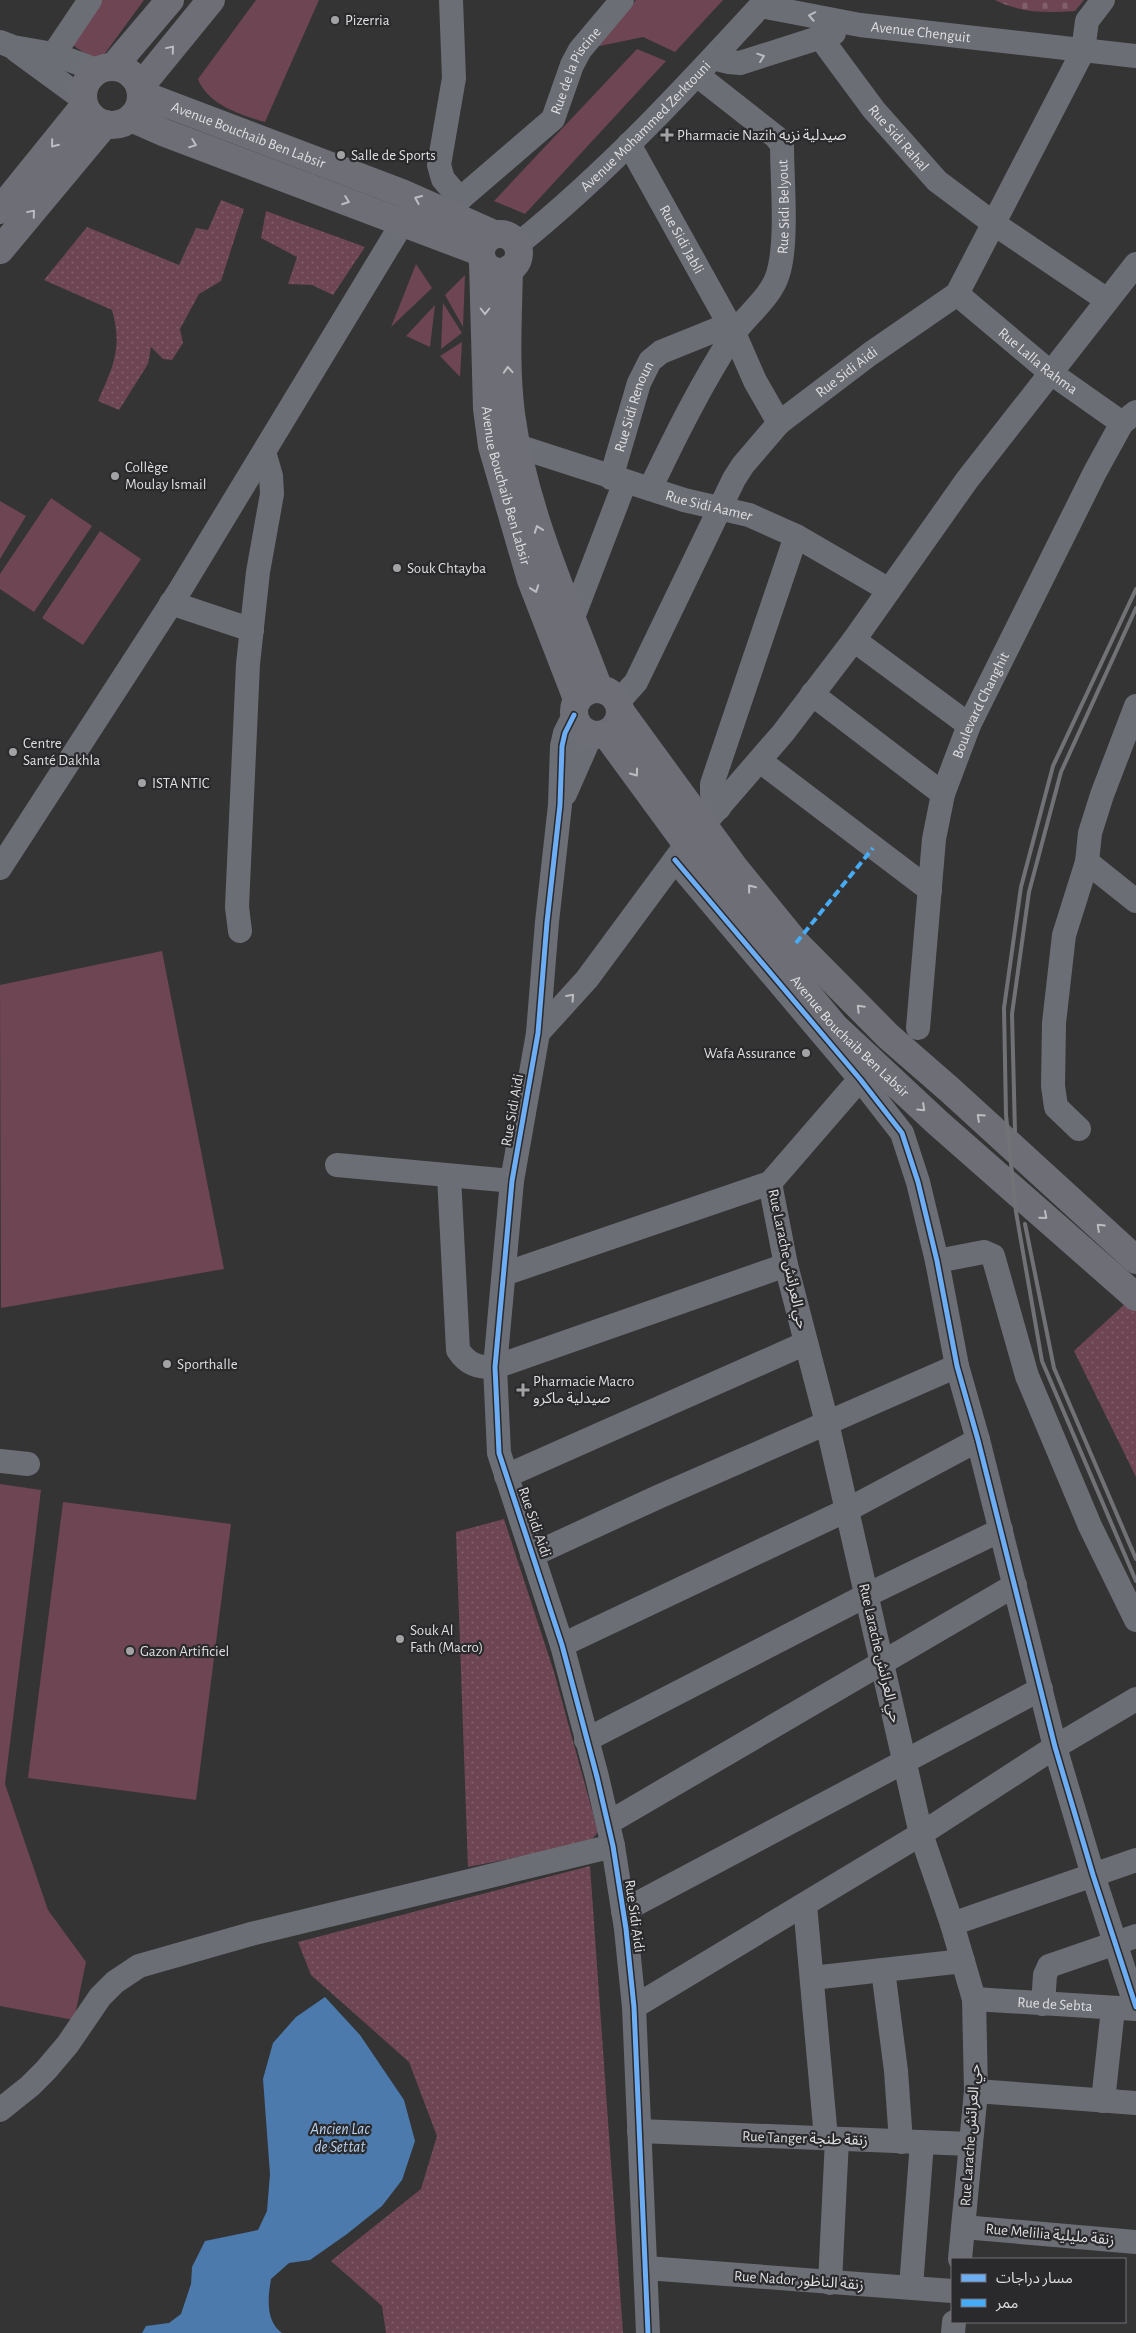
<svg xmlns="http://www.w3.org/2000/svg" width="1136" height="2333" viewBox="0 0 1136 2333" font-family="'Alegreya Sans','Noto Sans Arabic',sans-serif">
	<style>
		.cemetery { fill: url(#cemetery-stones) }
		.park { fill: url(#park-dots) }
		.garden { fill: #6d4553 }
		.water { fill: #4c7aad }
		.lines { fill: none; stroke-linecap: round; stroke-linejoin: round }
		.minor { stroke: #6c6e76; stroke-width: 24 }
		.major { stroke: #6d6e76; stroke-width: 28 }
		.rail { stroke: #717276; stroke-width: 4 }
		.quiet { stroke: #46acf6; stroke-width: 4; stroke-dasharray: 8 4; stroke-linecap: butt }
		.cycleway-casing { stroke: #2a292c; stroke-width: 8 }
		.cycleway { stroke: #6dadf4; stroke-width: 5 }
		.oneway { stroke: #bcbcc0 }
		.oneway2 { stroke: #bdbcc0 }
		.poi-dot { fill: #a3a2a4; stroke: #2a292c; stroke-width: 2 }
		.labels { text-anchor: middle; stroke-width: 4.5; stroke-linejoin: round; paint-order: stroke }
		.poi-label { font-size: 15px; fill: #dfdee0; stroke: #2a292c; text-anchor: start }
		.street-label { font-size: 15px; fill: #dfdee0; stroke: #2a292c }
		.water-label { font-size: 16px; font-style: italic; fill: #b8d4f3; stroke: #2a292c }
	</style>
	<defs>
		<pattern id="cemetery-stones" width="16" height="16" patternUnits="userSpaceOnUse" patternTransform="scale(1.25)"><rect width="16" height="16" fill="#6d4553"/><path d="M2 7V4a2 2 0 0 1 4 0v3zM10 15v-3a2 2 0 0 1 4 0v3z" fill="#815f6b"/></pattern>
		<pattern id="park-dots" width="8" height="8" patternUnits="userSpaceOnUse" patternTransform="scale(1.25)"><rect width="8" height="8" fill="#6d4553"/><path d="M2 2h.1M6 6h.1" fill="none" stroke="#815f6b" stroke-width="1.8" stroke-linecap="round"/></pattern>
	</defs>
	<rect width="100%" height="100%" fill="#343435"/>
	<path class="cemetery" d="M 995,0 L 1084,0 L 1075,11 C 1046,13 1021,13 995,0 Z"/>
	<g class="park">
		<path d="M 221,200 L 244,209 L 221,281 L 199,294 L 180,329 L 183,343 L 172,360 L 163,359 L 151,347 L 148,364 L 119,410 L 98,401 C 113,366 123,349 112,310 L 44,280 L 87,227 L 179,265 L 196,228 L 208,230 Z"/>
		<polygon points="266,211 365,247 333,295 312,285 288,284 297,257 261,238"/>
		<polygon points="1127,1302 1136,1310 1136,1477 1074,1351"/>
		<polygon points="504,1519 554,1672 598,1832 589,1843 468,1867 456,1532"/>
		<polygon points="590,1866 623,2333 386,2333 382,2306 331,2261 421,2189 437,2136 409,2062 311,1975 298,1942"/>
	</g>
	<g class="garden">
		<polygon points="101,0 144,0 98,63 70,43"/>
		<path d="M 256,0 L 319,0 L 265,122 C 241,115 208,105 198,79 Z"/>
		<polygon points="636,0 723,0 675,52 643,37 595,47"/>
		<polygon points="637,49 666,61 525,214 494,201"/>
		<polygon points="416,264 432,288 391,327"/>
		<polygon points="465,275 463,327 445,295"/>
		<polygon points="443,303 462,333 441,349"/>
		<polygon points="435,305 430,347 406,336"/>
		<polygon points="462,342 460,377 440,356"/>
		<polygon points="51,498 92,526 34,612 0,589 0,574"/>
		<polygon points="0,501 26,516 0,559"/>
		<polygon points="100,531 141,559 83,645 42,618"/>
		<polygon points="162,951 224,1269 1,1308 0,985"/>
		<polygon points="0,1484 41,1490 5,1784 48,1910 86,1962 74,2020 0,2006"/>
		<polygon points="63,1502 231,1524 196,1800 28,1778"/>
	</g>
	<path class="water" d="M 325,1997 L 360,2035 L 404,2100 L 415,2141 L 402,2180 L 382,2206 L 347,2234 L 310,2260 L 289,2263 L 271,2279 C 268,2297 265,2321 282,2333 L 142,2333 L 146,2326 L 169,2323 L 181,2314 L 191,2284 L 192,2267 L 205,2241 L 258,2230 L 267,2211 L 270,2174 L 263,2079 L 273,2043 L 296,2017 Z"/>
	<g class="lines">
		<g class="minor">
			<polyline points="451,0 454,78 439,165 443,179 460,199"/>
			<path id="s1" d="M 761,6 L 860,25 L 1136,56"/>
			<path id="s2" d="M 820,37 L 874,110 L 937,181 L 993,223 L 1107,300"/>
			<polyline points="0,42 13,47 53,54 97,70"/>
			<polyline points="16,50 83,99"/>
			<polyline points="713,58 729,62 740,63 834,33"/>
			<polyline points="45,67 90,0"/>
			<path id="s3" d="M 629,144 L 734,333 L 755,381 L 779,423"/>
			<path id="s4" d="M 448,212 L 460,199 L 553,119 L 572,65 L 580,50 L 622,0"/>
			<path id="s5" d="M 517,245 C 608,172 687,86 766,0"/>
			<path id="s6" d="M 957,294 L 1051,373 L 1122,423"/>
			<path id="s7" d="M 517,446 L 684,500 L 749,515 L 796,536 L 889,590"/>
			<path id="s8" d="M 611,478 L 639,383 L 650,361 L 661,352 L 728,325"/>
			<path id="s9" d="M 650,489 C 675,437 701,384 733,335 C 746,315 771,298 778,274 C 788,242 782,180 782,145 L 776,137 L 697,75"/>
			<polyline points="171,603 252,630"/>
			<polyline points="572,620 625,482"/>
			<polyline points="854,640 969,725"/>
			<polyline points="812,694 943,794"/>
			<path id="s10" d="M 618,702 L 636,682 L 734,479 L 743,465 L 779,423 L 870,354 L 957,294 L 1083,51 L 1087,21 L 1103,0"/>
			<polyline points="574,715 565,733 562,746 560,805 547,922 538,1033 512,1181 495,1367 499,1453 562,1645 597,1777 613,1846 626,1929 634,2007 648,2333"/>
			<polyline points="760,761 930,890"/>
			<polyline points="565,794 591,735"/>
			<polyline points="719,808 712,794 712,784 796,536"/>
			<polyline points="675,860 860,1079 902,1133 918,1182 937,1261 957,1366 978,1440 1055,1747 1093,1875 1136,2007"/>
			<polyline points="1087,862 1136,901"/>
			<polyline points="0,868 180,590 403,222"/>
			<polyline points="240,931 237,907 248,664 258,572 272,494 271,476 264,452"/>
			<path id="s11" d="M 918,1028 L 934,839 L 943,794 L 969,725 L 1095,472 L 1122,423 L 1136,412"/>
			<polyline points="538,1033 587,979 686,845 783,733 854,640 967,480 1136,264"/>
			<polyline points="1079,1129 1056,1107 1053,1086 1054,1023 1064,935 1087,862 1090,833 1102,795 1136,706"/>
			<polyline points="337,1165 512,1181"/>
			<path d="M 449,1176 L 458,1350 C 467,1364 478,1368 495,1367 L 786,1265"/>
			<polyline points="770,1183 786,1265 827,1423 921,1834 952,1924 974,1999 976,2091 960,2259"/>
			<polyline points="937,1261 984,1252 993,1256 1027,1376 1090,1526 1136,1620"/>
			<polyline points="504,1274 770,1183 860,1079"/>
			<polyline points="0,1461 28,1464"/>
			<polyline points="506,1476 806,1343"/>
			<polyline points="532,1555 658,1497 957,1366"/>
			<polyline points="562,1645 847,1510 978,1440"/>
			<polyline points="586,1740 867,1595 1001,1530"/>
			<polyline points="608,1823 1015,1585"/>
			<polyline points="805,1905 826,2138"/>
			<polyline points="623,1911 1041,1689"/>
			<polyline points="952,1924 1136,1860"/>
			<polyline points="883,1970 896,2071 901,2142"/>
			<polyline points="812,1978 963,1961"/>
			<path id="s12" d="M 974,1999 L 1136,2009"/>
			<polyline points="1043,2004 1045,1975 1049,1966 1136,1936"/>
			<polyline points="634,2007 921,1834 1055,1747 1136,1699"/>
			<polyline points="976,2091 1136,2103"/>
			<polyline points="1103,2101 1113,2009"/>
			<polyline points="0,2110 30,2086 46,2070 68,2044 100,1997 115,1982 139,1966 251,1934 613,1846"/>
			<polyline points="639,2131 971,2144"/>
			<polyline points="963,2227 1136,2242"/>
			<polyline points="646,2268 952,2291"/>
			<polyline points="830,2283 837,2139"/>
			<polyline points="911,2287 922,2142"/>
			<polyline points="953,2333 954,2322"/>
		</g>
		<g class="major">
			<polyline points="114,66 170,0"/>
			<circle cx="112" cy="96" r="29"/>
			<polyline points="140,87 211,0"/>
			<path id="s13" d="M 141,94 L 402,193 L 494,234"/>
			<polyline points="131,118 165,133 480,252"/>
			<polyline points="0,210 84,106"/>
			<circle cx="500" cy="253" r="19"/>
			<polyline points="0,250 105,124"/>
			<path id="s14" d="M 483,262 L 487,409 L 492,446 L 531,580 L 577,699"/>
			<path d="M 509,269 C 508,318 505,366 511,414 C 524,510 565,598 599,689"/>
			<circle cx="597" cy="712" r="23"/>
			<polyline points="621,712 734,867 796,943 888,1036 950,1090 1136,1260"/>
			<path id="s15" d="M 606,734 L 713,880 L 835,1027 L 938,1123 L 1136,1297"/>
		</g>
		<g class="rail">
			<polyline points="1136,589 1053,766 1021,887 1004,1008 1006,1115 1016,1212 1042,1361 1136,1581"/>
			<polyline points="1015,1132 1012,1014 1029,892 1061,772 1136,608"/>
			<polyline points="1025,1224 1054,1368 1136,1559"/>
		</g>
		<polyline class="quiet" points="796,943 873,848"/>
		<g class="cycleway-casing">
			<g id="cycleway">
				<polyline points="574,715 565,733 562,746 560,805 547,922 538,1033 512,1181 495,1367 499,1453 562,1645 597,1777 613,1846 626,1929 634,2007 648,2333"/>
				<polyline points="675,860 860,1079 902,1133 918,1182 937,1261 957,1366 978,1440 1055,1747 1093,1875 1136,2007"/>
			</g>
		</g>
		<use href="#cycleway" class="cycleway"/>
	</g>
	<defs><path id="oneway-chevron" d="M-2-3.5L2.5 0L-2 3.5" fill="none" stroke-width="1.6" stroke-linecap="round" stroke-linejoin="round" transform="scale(1.25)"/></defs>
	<g class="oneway">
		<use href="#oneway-chevron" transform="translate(812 16) rotate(-169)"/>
		<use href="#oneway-chevron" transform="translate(761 57) rotate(-19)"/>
		<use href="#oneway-chevron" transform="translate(571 997) rotate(-48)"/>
	</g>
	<g class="oneway2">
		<use href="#oneway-chevron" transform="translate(171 49) rotate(-50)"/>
		<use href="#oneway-chevron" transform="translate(54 144) rotate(129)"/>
		<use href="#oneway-chevron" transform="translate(193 144) rotate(21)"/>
		<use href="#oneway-chevron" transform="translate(418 199) rotate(-157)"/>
		<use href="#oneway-chevron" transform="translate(346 201) rotate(20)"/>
		<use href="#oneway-chevron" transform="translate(32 213) rotate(-50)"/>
		<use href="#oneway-chevron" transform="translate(485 311) rotate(90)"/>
		<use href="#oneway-chevron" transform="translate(508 370) rotate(-94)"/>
		<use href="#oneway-chevron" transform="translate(538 529) rotate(-110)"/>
		<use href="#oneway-chevron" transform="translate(535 589) rotate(70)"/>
		<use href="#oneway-chevron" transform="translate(635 773) rotate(54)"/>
		<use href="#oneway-chevron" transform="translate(751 888) rotate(-129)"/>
		<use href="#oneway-chevron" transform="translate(860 1008) rotate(-135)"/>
		<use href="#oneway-chevron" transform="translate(922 1108) rotate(43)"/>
		<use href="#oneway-chevron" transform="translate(980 1117) rotate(-138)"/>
		<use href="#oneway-chevron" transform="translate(1044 1216) rotate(41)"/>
		<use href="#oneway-chevron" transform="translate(1100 1227) rotate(-137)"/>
	</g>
	<g class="poi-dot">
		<circle cx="335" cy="20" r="5"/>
		<path d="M664.5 127.5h5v5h5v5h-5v5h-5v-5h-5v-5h5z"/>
		<circle cx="341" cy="155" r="5"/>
		<circle cx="115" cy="476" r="5"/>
		<circle cx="397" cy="568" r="5"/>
		<circle cx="13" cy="752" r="5"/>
		<circle cx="142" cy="783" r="5"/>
		<circle cx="806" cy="1053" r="5"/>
		<circle cx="167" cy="1364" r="5"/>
		<path d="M520.5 1382.5h5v5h5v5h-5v5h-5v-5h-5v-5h5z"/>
		<circle cx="400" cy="1639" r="5"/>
		<circle cx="130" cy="1651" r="5"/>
	</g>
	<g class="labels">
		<g class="poi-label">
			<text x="345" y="25">Pizerria</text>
			<text x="677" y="140">Pharmacie Nazih صيدلية نزيه</text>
			<text x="351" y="160">Salle de Sports</text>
			<text x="125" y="472">Collège<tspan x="125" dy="17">Moulay Ismail</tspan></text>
			<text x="407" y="573">Souk Chtayba</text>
			<text x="23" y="748">Centre<tspan x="23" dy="17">Santé Dakhla</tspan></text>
			<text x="152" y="788">ISTA NTIC</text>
			<text x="796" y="1058" text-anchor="end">Wafa Assurance</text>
			<text x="177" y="1369">Sporthalle</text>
			<text x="533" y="1386">Pharmacie Macro<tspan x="533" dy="17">صيدلية ماكرو</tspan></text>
			<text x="410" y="1635">Souk Al<tspan x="410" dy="17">Fath (Macro)</tspan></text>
			<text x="140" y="1656">Gazon Artificiel</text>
		</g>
		<g class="street-label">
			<text dy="5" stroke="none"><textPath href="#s1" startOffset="162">Avenue Chenguit</textPath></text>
			<text dy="5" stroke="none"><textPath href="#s4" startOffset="194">Rue de la Piscine</textPath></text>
			<text dy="5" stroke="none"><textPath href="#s5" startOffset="175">Avenue Mohammed Zerktouni</textPath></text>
			<text dy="5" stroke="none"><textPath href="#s13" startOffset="115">Avenue Bouchaib Ben Labsir</textPath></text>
			<text dy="5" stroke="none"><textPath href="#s2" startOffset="128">Rue Sidi Rahal</textPath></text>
			<text dy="5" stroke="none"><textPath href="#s9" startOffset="319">Rue Sidi Belyout</textPath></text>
			<text dy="5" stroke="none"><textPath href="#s3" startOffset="109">Rue Sidi Jabli</textPath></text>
			<text dy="5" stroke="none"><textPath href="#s6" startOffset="105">Rue Lalla Rahma</textPath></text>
			<text dy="5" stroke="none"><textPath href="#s10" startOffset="409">Rue Sidi Aidi</textPath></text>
			<text dy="5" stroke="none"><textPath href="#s8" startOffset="75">Rue Sidi Renoun</textPath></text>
			<text dy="5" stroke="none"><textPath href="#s14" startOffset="226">Avenue Bouchaib Ben Labsir</textPath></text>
			<text dy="5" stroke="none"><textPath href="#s7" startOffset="201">Rue Sidi Aamer</textPath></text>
			<text dy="5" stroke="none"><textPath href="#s11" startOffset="332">Boulevard Changhit</textPath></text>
			<text dy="5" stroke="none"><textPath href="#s15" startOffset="389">Avenue Bouchaib Ben Labsir</textPath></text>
			<text transform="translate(512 1110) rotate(-80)" y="5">Rue Sidi Aidi</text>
			<text transform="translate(788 1259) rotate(78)" y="5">Rue Larache حي العرائش</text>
			<text transform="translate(535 1522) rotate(71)" y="5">Rue Sidi Aidi</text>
			<text transform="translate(880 1653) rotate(77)" y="5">Rue Larache حي العرائش</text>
			<text transform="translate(635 1916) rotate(82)" y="5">Rue Sidi Aidi</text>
			<text dy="5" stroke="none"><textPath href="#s12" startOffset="81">Rue de Sebta</textPath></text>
			<text transform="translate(970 2135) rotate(-86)" y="5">Rue Larache حي العرائش</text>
			<text transform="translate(805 2138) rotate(2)" y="5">Rue Tanger زنقة طنجة</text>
			<text transform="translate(1050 2234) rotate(5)" y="5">Rue Melilia زنقة مليلية</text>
			<text transform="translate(799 2280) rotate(4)" y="5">Rue Nador زنقة الناظور</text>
		</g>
		<g class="water-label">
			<text x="340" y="2134">Ancien Lac<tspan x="340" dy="18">de Settat</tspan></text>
		</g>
	</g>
	<rect x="951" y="2258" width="175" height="65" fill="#2a292c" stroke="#727174"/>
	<rect x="961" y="2274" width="25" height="8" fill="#6dadf4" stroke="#727174"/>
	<text x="996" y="2283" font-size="15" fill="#dfdee0">مسار دراجات</text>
	<rect x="961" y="2299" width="25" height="8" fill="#46acf6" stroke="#727174"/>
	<text x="996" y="2308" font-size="15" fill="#dfdee0">ممر</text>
</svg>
